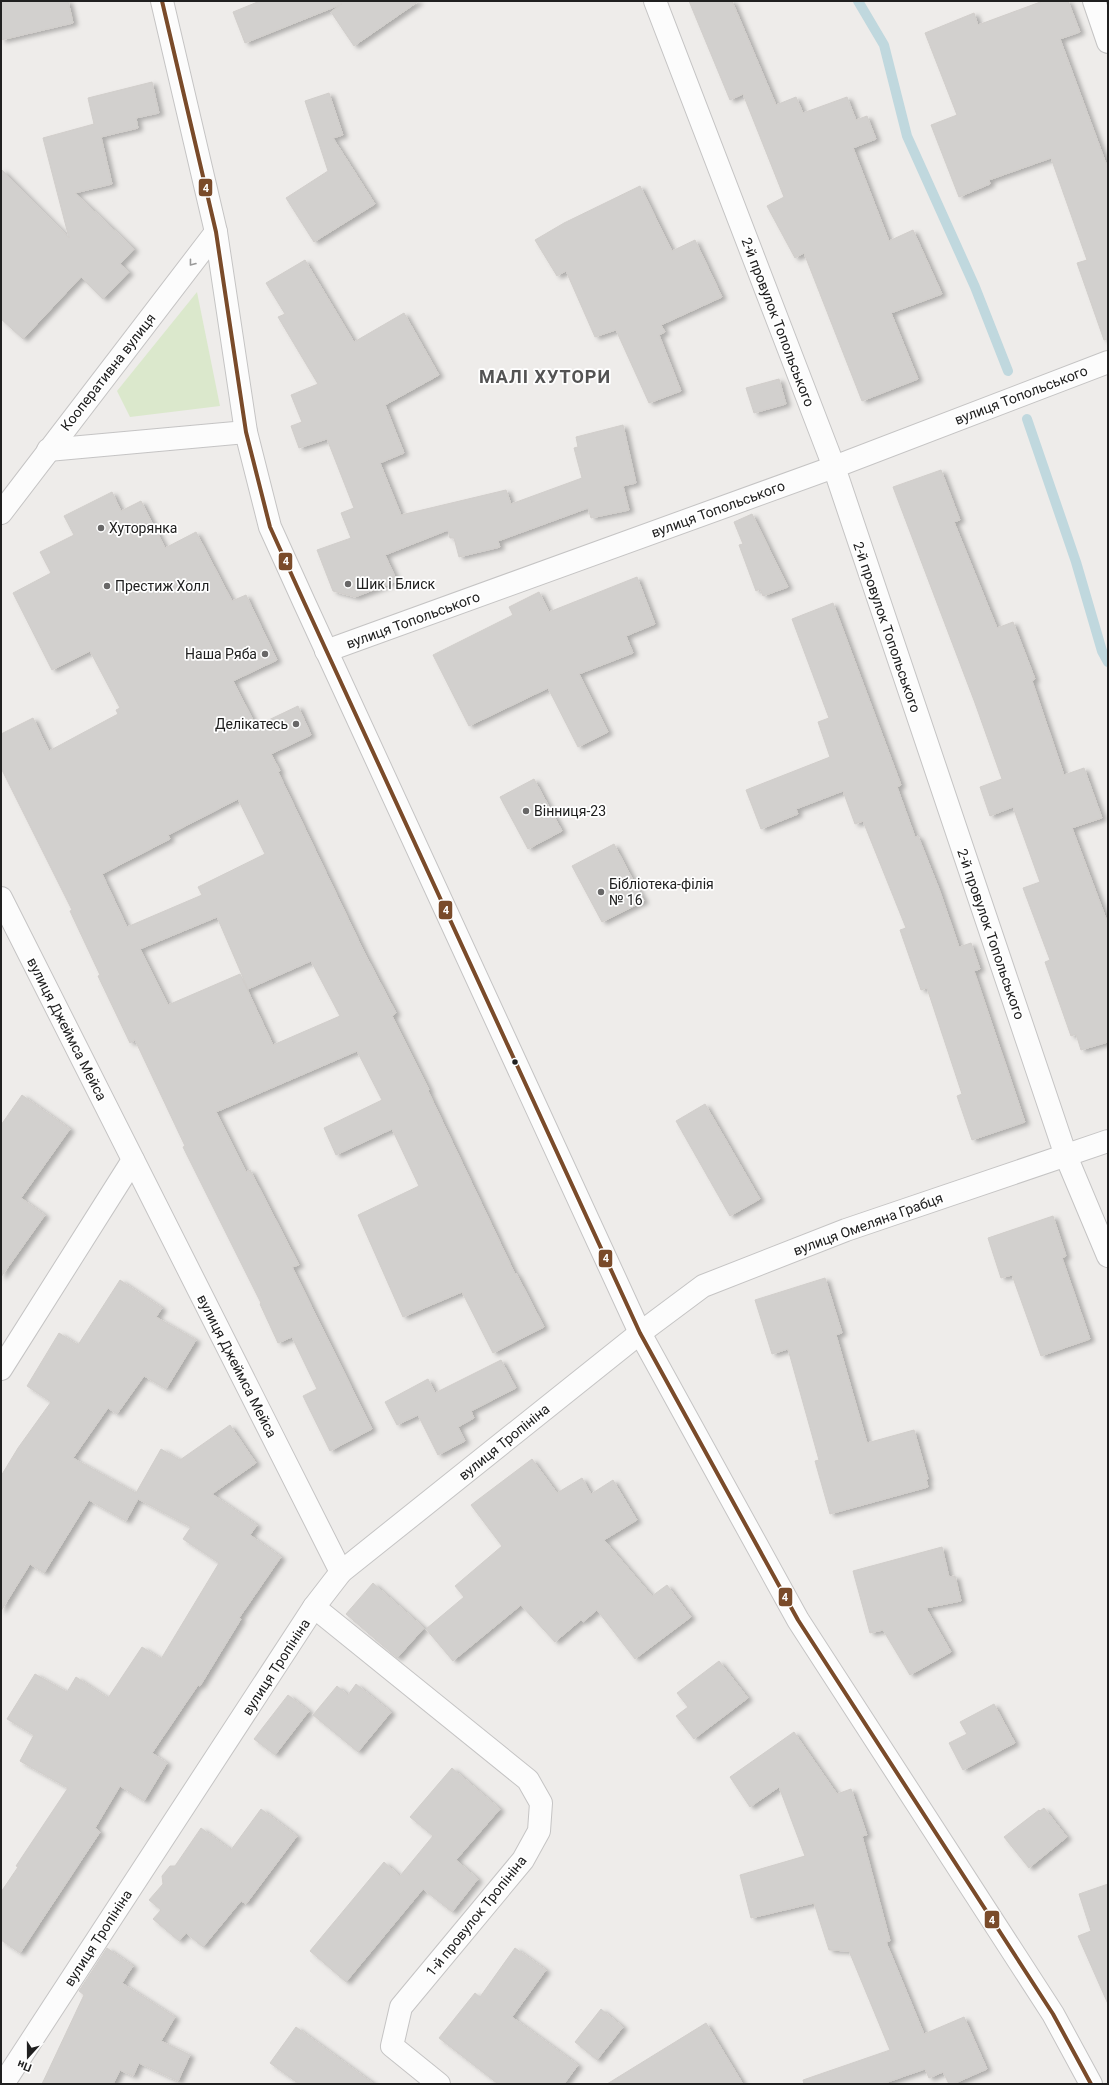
<svg xmlns="http://www.w3.org/2000/svg" width="1109" height="2085" viewBox="0 0 1109 2085" font-family="Roboto,sans-serif">
	<style>
		.grass { fill: #dbe8cc }
		.lines { fill: none; stroke-linecap: round; stroke-linejoin: round }
		.stream { stroke: #c0d8de; stroke-width: 10 }
		.building { fill: #d2d0ce; stroke: #d1cecb; fill-rule: evenodd; filter: url(#shadow) }
		.minor-casing { stroke: #c5c4c4; stroke-width: 24 }
		.minor { stroke: #fcfcfc; stroke-width: 22 }
		.bus-1-casing { stroke: #fff; stroke-width: 7 }
		.bus-1 { stroke: #7a4b2a; stroke-width: 4 }
		.oneway { stroke: #999 }
		.poi-dot { fill: #686767; stroke: #fff; stroke-width: 1.5 }
		.bus-dot { fill: #202020; stroke: #fff; stroke-width: 1.5 }
		.labels { text-anchor: middle; stroke-width: 3.5; stroke-linejoin: round; paint-order: stroke }
		.street-label { font-size: 14px; fill: #202020; stroke: #fff }
		.poi-label { font-size: 14px; fill: #202020; stroke: #fff; text-anchor: start }
		.district-label { font-size: 18px; font-weight: bold; letter-spacing: 1px; fill: #535353; stroke: #fff }
		.line-badge { stroke: #fff; stroke-width: 1.5 }
		.badge-label { font-size: 11px; text-anchor: middle; font-weight: bold; fill: #fff }
	</style>
	<defs>
		<filter id="shadow"><feDropShadow dx="4.5" dy="2.5" stdDeviation="2" flood-color="#0004"/></filter>
	</defs>
	<rect width="100%" height="100%" fill="#eeecea"/>
	<polygon class="grass" points="197,292 220,406 130,417 117,391"/>
	<g class="lines">
		<g class="stream">
			<polyline points="858,1 884,45 907,136 975,287 1008,371"/>
			<polyline points="1027,419 1076,562 1102,651 1108,662"/>
		</g>
	</g>
	<g class="building">
		<polygon points="1,1 68,1 73,23 1,40"/>
		<polygon points="260,1 419,1 354,46 331,12 342,4 245,43 233,12"/>
		<polygon points="689,1 732,1 776,105 796,97 803,113 847,97 856,120 867,116 876,139 853,148 889,241 913,230 942,294 891,313 918,379 862,401 804,253 795,258 767,206 784,197 743,94 730,100"/>
		<polygon points="1043,1 1068,1 1080,32 1060,39 1108,169 1108,339 1104,340 1077,263 1087,260 1051,158 989,180 990,184 959,197 931,125 957,115 925,33 974,13 978,25"/>
		<polygon points="152,82 159,113 136,118 138,128 101,137 112,184 75,193 134,249 120,264 129,272 103,299 81,277 23,339 1,319 1,169 69,238 43,138 94,124 88,98"/>
		<polygon points="329,93 343,135 333,138 375,204 314,242 286,198 328,171 305,101"/>
		<polygon points="640,186 672,251 695,240 722,297 661,325 665,332 659,335 681,391 649,403 616,330 595,337 566,271 557,276 535,240 564,223"/>
		<polygon points="305,260 354,342 404,313 439,375 385,405 404,453 380,463 401,515 506,490 511,504 582,478 574,448 578,447 576,437 623,425 636,483 623,486 629,510 591,518 588,508 498,541 500,547 459,557 454,538 450,538 448,530 385,555 397,581 355,597 333,591 317,550 351,538 341,513 354,508 327,439 299,448 291,426 302,422 291,395 318,384 278,317 285,314 266,283"/>
		<polygon points="779,379 786,404 754,413 746,388"/>
		<polygon points="941,470 960,520 954,522 997,628 1013,622 1035,679 1032,681 1064,775 1084,768 1102,818 1072,828 1108,924 1108,1042 1081,1050 1076,1034 1071,1036 1045,962 1050,960 1023,888 1040,882 1013,807 990,816 980,787 1002,779 975,703 893,487"/>
		<path d="M 112,492 L 121,511 L 141,501 L 165,548 L 196,532 L 232,601 L 246,595 L 277,660 L 233,681 L 256,726 L 298,706 L 311,735 L 271,754 L 280,771 L 278,772 L 364,952 L 396,1013 L 392,1016 L 429,1090 L 428,1091 L 515,1274 L 516,1273 L 544,1327 L 493,1353 L 462,1292 L 403,1317 L 358,1215 L 419,1186 L 392,1129 L 336,1155 L 324,1128 L 382,1100 L 357,1051 L 216,1112 L 246,1172 L 250,1170 L 299,1265 L 292,1267 L 372,1429 L 330,1451 L 303,1396 L 317,1389 L 292,1337 L 278,1343 L 260,1304 L 261,1303 L 183,1147 L 185,1146 L 135,1040 L 130,1043 L 98,976 L 100,975 L 70,911 L 72,910 L 1,768 L 1,734 L 33,718 L 49,751 L 118,714 L 116,710 L 120,708 L 90,651 L 52,670 L 13,593 L 51,573 L 40,552 L 74,535 L 64,516 ZM 238,799 L 265,854 L 198,887 L 202,895 L 127,927 L 102,874 L 170,839 L 168,835 ZM 217,917 L 248,989 L 311,961 L 340,1016 L 273,1045 L 240,974 L 168,1005 L 140,949 Z"/>
		<polygon points="752,514 788,587 763,596 760,589 756,591 739,545 743,544 734,522"/>
		<polygon points="637,577 655,624 626,636 633,653 579,674 608,732 578,747 548,688 469,726 433,655 513,615 509,607 539,592 549,612"/>
		<polygon points="833,603 901,785 897,787 915,837 918,836 939,889 959,947 971,943 980,969 974,971 1025,1122 972,1140 957,1096 962,1094 927,988 921,990 900,930 906,928 863,821 855,824 843,791 796,809 798,814 761,829 746,790 830,757 818,722 829,718 792,619"/>
		<polygon points="534,779 562,831 528,849 500,797"/>
		<polygon points="614,844 644,901 602,922 572,866"/>
		<polygon points="22,1095 70,1129 21,1198 45,1215 1,1277 1,1125"/>
		<polygon points="705,1104 760,1199 730,1216 676,1121"/>
		<polygon points="1053,1216 1066,1256 1062,1258 1090,1339 1041,1356 1012,1275 1001,1278 988,1238"/>
		<polygon points="825,1278 842,1333 836,1335 867,1443 914,1430 928,1479 926,1479 928,1487 830,1514 815,1461 819,1460 788,1349 772,1354 755,1300"/>
		<polygon points="120,1280 162,1308 156,1317 196,1340 166,1389 144,1376 117,1414 108,1408 73,1458 136,1493 161,1449 180,1460 230,1425 256,1463 212,1494 257,1525 250,1535 281,1557 239,1618 241,1619 200,1686 198,1685 152,1753 167,1763 144,1801 120,1786 95,1828 100,1832 20,1953 1,1940 1,1892 18,1867 16,1866 68,1788 20,1761 34,1735 7,1719 35,1674 67,1692 76,1677 108,1698 142,1647 161,1659 219,1563 183,1539 191,1527 138,1499 126,1521 89,1500 44,1573 30,1564 1,1611 1,1476 18,1448 51,1402 27,1386 59,1333 78,1345"/>
		<polygon points="501,1360 516,1388 471,1411 474,1418 458,1427 465,1441 438,1455 418,1415 397,1425 385,1402 428,1379 435,1393"/>
		<polygon points="532,1459 557,1493 582,1478 591,1494 613,1480 637,1520 604,1540 652,1596 667,1585 691,1617 635,1659 597,1610 583,1622 581,1620 555,1642 521,1605 453,1661 426,1629 464,1597 455,1586 502,1546 471,1505"/>
		<polygon points="942,1547 949,1577 955,1576 961,1601 926,1608 951,1652 910,1675 883,1630 870,1633 853,1571"/>
		<polygon points="373,1583 424,1628 397,1658 346,1614"/>
		<polygon points="719,1661 748,1698 694,1739 676,1716 688,1707 677,1693"/>
		<polygon points="356,1684 391,1712 358,1752 313,1715 337,1686 348,1695"/>
		<polygon points="288,1695 309,1711 275,1755 254,1739"/>
		<polygon points="994,1704 1015,1743 963,1770 949,1743 967,1734 960,1722"/>
		<polygon points="794,1732 837,1794 851,1789 867,1835 862,1836 890,1941 886,1942 924,2034 964,2017 987,2069 953,2084 949,2084 943,2072 929,2078 925,2069 882,2084 804,2084 803,2080 890,2050 849,1951 829,1950 814,1903 751,1918 740,1875 805,1856 779,1787 750,1807 730,1777"/>
		<polygon points="452,1768 500,1809 456,1860 478,1879 452,1912 423,1889 346,1982 310,1951 384,1862 400,1876 433,1836 410,1817"/>
		<polygon points="1044,1808 1067,1837 1029,1868 1004,1837 1039,1810 1040,1811"/>
		<polygon points="261,1809 297,1836 246,1904 241,1901 203,1947 186,1933 179,1941 153,1919 161,1910 149,1900 163,1884 162,1876 170,1866 175,1866 201,1828 231,1850"/>
		<polygon points="1108,1884 1108,2004 1078,1936 1091,1931 1079,1894"/>
		<polygon points="107,1948 133,1966 122,1983 175,2017 161,2041 190,2055 178,2081 139,2063 133,2076 120,2070 113,2084 42,2084 84,1995 79,1991"/>
		<polygon points="515,1948 546,1970 512,2017 578,2065 564,2084 498,2084 439,2038 475,1993 480,1997"/>
		<polygon points="601,2009 623,2027 597,2060 575,2042"/>
		<polygon points="706,2023 743,2084 607,2084"/>
		<polygon points="296,2027 374,2084 299,2084 270,2063"/>
	</g>
	<g class="lines">
		<g class="minor-casing">
			<g id="minor">
				<polyline points="162,1 216,232 246,432 270,527 304,602 640,1333 798,1620 1053,2014 1091,2084"/>
				<polyline points="655,1 834,467 1066,1156 1108,1256"/>
				<polyline points="1094,1 1108,42"/>
				<polyline points="48,450 246,432"/>
				<polyline points="1,513 216,232"/>
				<polyline points="326,651 834,467 1108,362"/>
				<polyline points="1,898 341,1572"/>
				<polyline points="1,1369 133,1160"/>
				<polyline points="314,1607 528,1780 541,1803 539,1831 523,1860 401,2007 392,2046 439,2084"/>
				<polyline points="3,2084 314,1607 341,1572 640,1333 703,1286 846,1230 1108,1141"/>
			</g>
		</g>
		<use href="#minor" class="minor"/>
		<g class="bus-1-casing">
			<polyline id="bus-1" points="162,1 216,232 246,432 270,527 304,602 640,1333 798,1620 1053,2014 1091,2084"/>
		</g>
		<use href="#bus-1" class="bus-1"/>
	</g>
	<defs><path id="oneway-chevron" d="M-2-3.5L2.5 0L-2 3.5" fill="none" stroke-width="1.6" stroke-linecap="round" stroke-linejoin="round"/></defs>
	<use class="oneway" href="#oneway-chevron" transform="translate(192 263) rotate(128)"/>
	<g class="poi-dot">
		<circle cx="101" cy="528" r="4"/>
		<circle cx="348" cy="584" r="4"/>
		<circle cx="107" cy="586" r="4"/>
		<circle cx="265" cy="654" r="4"/>
		<circle cx="296" cy="724" r="4"/>
		<circle cx="526" cy="811" r="4"/>
		<circle cx="601" cy="892" r="4"/>
	</g>
	<circle class="bus-dot" cx="515" cy="1062" r="3.5"/>
	<g class="labels">
		<g class="street-label">
			<text transform="translate(778 322) rotate(69)" y="5">2-й провулок Топольського</text>
			<text transform="translate(108 372) rotate(-52)" y="5">Кооперативна вулиця</text>
			<text transform="translate(1021 395) rotate(-21)" y="5">вулиця Топольського</text>
			<text transform="translate(718 509) rotate(-20)" y="5">вулиця Топольського</text>
			<text transform="translate(413 620) rotate(-20)" y="5">вулиця Топольського</text>
			<text transform="translate(887 627) rotate(71)" y="5">2-й провулок Топольського</text>
			<text transform="translate(991 934) rotate(71)" y="5">2-й провулок Топольського</text>
			<text transform="translate(67 1029) rotate(63)" y="5">вулиця Джеймса Мейса</text>
			<text transform="translate(868 1224) rotate(-20)" y="5">вулиця Омеляна Грабця</text>
			<text transform="translate(237 1366) rotate(63)" y="5">вулиця Джеймса Мейса</text>
			<text transform="translate(504 1442) rotate(-39)" y="5">вулиця Тропініна</text>
			<text transform="translate(276 1667) rotate(-57)" y="5">вулиця Тропініна</text>
			<text transform="translate(476 1916) rotate(-51)" y="5">1-й провулок Тропініна</text>
			<text transform="translate(98 1938) rotate(-57)" y="5">вулиця Тропініна</text>
		</g>
		<g class="poi-label">
			<text x="109" y="533">Хуторянка</text>
			<text x="356" y="589">Шик і Блиск</text>
			<text x="115" y="591">Престиж Холл</text>
			<text x="257" y="659" text-anchor="end">Наша Ряба</text>
			<text x="288" y="729" text-anchor="end">Делікатесь</text>
			<text x="534" y="816">Вінниця-23</text>
			<text x="609" y="889">Бібліотека-філія<tspan x="609" dy="16">№ 16</tspan></text>
		</g>
		<g class="district-label">
			<text x="545" y="383">МАЛІ ХУТОРИ</text>
		</g>
	</g>
	<g class="line-badge">
		<rect x="198" y="178" width="15" height="19" rx="4" fill="#7a4b2a"/>
		<rect x="278" y="552" width="15" height="19" rx="4" fill="#7a4b2a"/>
		<rect x="438" y="900" width="15" height="20" rx="4" fill="#7a4b2a"/>
		<rect x="598" y="1249" width="15" height="19" rx="4" fill="#7a4b2a"/>
		<rect x="778" y="1587" width="15" height="20" rx="4" fill="#7a4b2a"/>
		<rect x="984" y="1910" width="16" height="19" rx="4" fill="#7a4b2a"/>
	</g>
	<g class="badge-label">
		<text x="206" y="192">4</text>
		<text x="286" y="565">4</text>
		<text x="446" y="914">4</text>
		<text x="606" y="1262">4</text>
		<text x="785" y="1601">4</text>
		<text x="992" y="1924">4</text>
	</g>
	<rect width="1109" height="2085" fill="none" stroke="#202020" stroke-width="4"/>
	<g transform="translate(28 2057) rotate(201)" stroke="#ffffff" stroke-width="3" paint-order="stroke">
	<path d="M0-3L7 15L0 10L-7 15Z" fill="#202020"/>
	<text y="-6" font-size="11" font-weight="bold" text-anchor="middle" fill="#202020">Пн</text>
	</g>
</svg>
